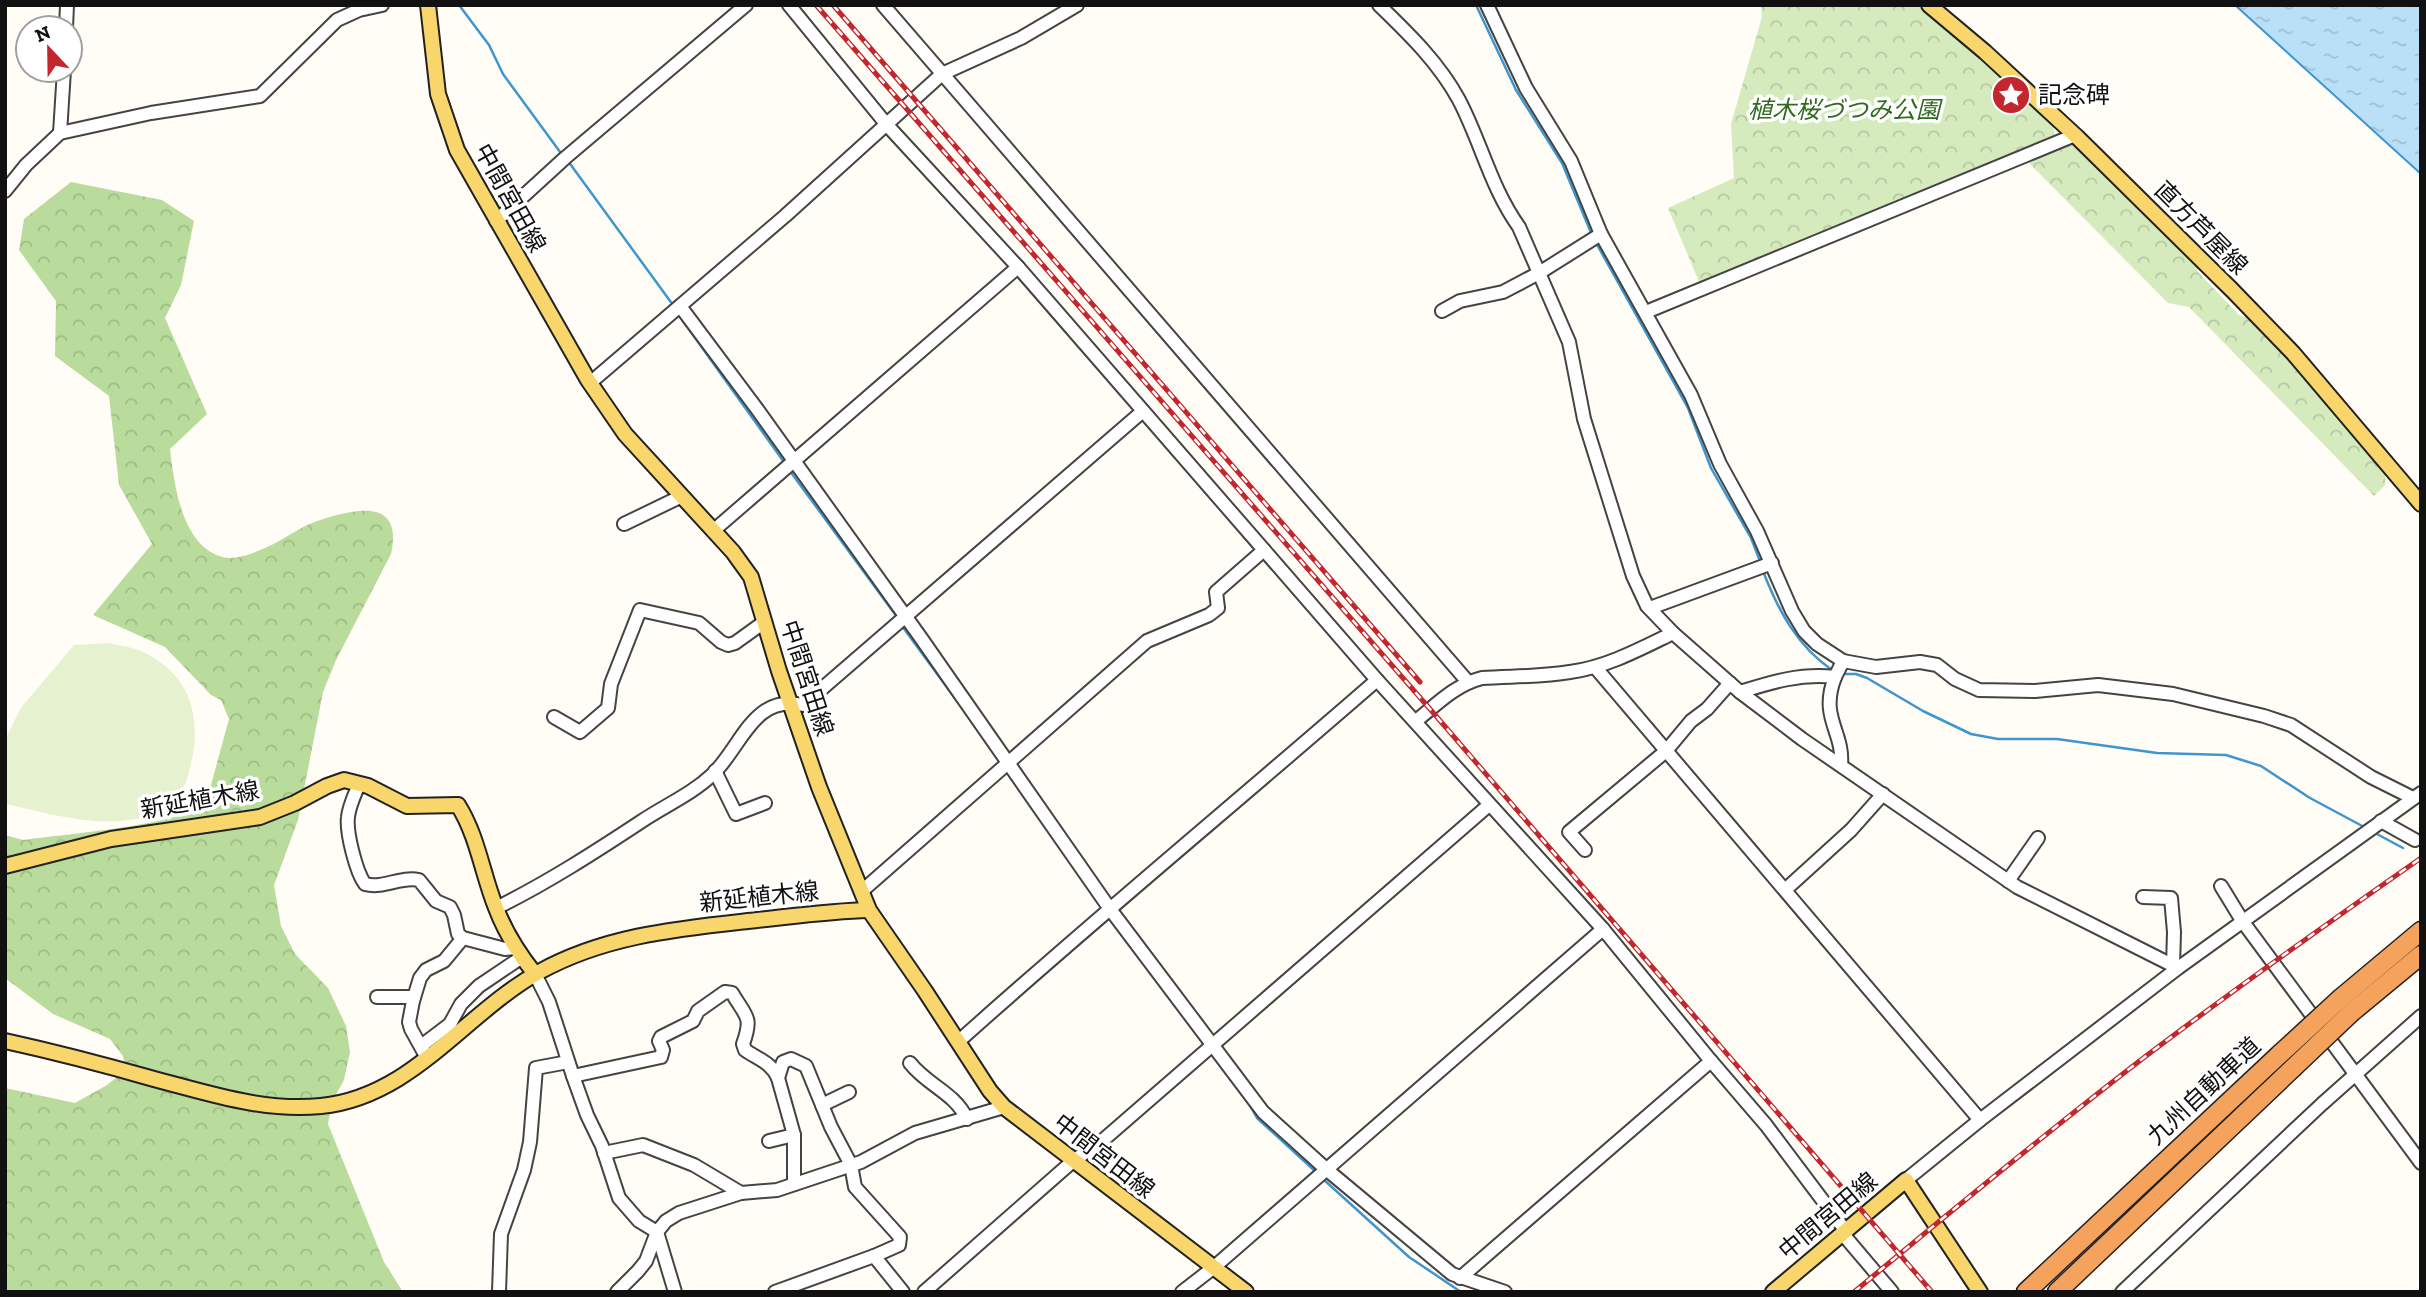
<svg xmlns="http://www.w3.org/2000/svg" width="2426" height="1297" viewBox="0 0 2426 1297" font-family="'Zilla Slab','Noto Sans JP',serif">
	<style>
		.forest { fill: url(#forest-crowns) }
		.park { fill: url(#park-crowns) }
		.pitch { fill: #e6f2cf }
		.water { fill: url(#water-ripples); stroke: #3f96cf; stroke-width: 2 }
		.lines { fill: none; stroke-linecap: round; stroke-linejoin: round }
		.stream { stroke: #3f96cf; stroke-width: 2.5 }
		.minor-casing { stroke: #444; stroke-width: 16 }
		.major-casing { stroke: #222; stroke-width: 18 }
		.highway-casing { stroke: #222; stroke-width: 21 }
		.minor { stroke: #fff; stroke-width: 12 }
		.major { stroke: #f9d66b; stroke-width: 14 }
		.highway { stroke: #f5a25d; stroke-width: 18 }
		.rail-casing { stroke: #c4262e; stroke-width: 5 }
		.rail { stroke: #fff; stroke-width: 2.5; stroke-dasharray: 8; stroke-linecap: butt }
		.highway-bridge-casing { stroke: #222; stroke-width: 21; stroke-linecap: butt }
		.highway-bridge { stroke: #f5a25d; stroke-width: 18 }
		.labels { text-anchor: middle; stroke-width: 7; stroke-linejoin: round; paint-order: stroke }
		.poi-label { font-size: 24px; fill: #111; stroke: #fff; text-anchor: start }
		.park-label { font-size: 24px; font-style: italic; fill: #2f6b1f; stroke: #fff }
		.street-label { font-size: 24px; fill: #111; stroke: #fff }
	</style>
	<defs>
		<pattern id="forest-crowns" width="20" height="18" patternUnits="userSpaceOnUse" patternTransform="scale(1.75)"><rect width="20" height="18" fill="#b9dc9c"/><path d="M2 6a3 3 0 1 1 6 0M12 15a3 3 0 1 1 6 0" fill="none" stroke="#9ebc85"/></pattern>
		<pattern id="park-crowns" width="20" height="18" patternUnits="userSpaceOnUse" patternTransform="scale(1.75)"><rect width="20" height="18" fill="#d5ebbd"/><path d="M2 6a3 3 0 1 1 6 0M12 15a3 3 0 1 1 6 0" fill="none" stroke="#b6c8a1"/></pattern>
		<pattern id="water-ripples" width="26" height="14" patternUnits="userSpaceOnUse" patternTransform="scale(1.75)"><rect width="26" height="14" fill="#b9e0f7"/><path d="M2 4q2-2 4 0t4 0M15 11q2-2 4 0t4 0" fill="none" stroke="#9ebfd3"/></pattern>
	</defs>
	<rect width="100%" height="100%" fill="#fffdf5"/>
	<path class="forest" d="M 71,182 L 162,200 L 194,221 L 181,285 L 165,318 L 207,414 L 170,449 C 174,483 181,542 219,556 C 232,561 248,555 260,550 C 280,543 297,528 317,521 C 353,509 404,496 391,554 L 336,660 L 323,692 L 298,820 L 274,885 L 281,926 L 295,954 L 328,988 L 346,1026 L 350,1052 L 344,1080 L 332,1102 L 328,1124 L 384,1262 L 403,1292 L 5,1292 L 5,1088 L 75,1103 L 107,1085 L 122,1073 L 125,1065 L 123,1056 L 110,1039 L 53,1014 L 5,978 L 5,835 L 23,840 C 64,834 178,826 206,803 L 229,719 L 221,700 L 211,695 L 165,647 L 93,615 L 152,544 L 119,485 L 109,396 L 55,356 L 56,301 L 19,250 L 24,219 Z"/>
	<g class="park">
		<polygon points="1761,5 1921,5 2052,121 2055,135 2052,139 1700,284 1668,208 1734,178 1731,124 1762,17"/>
		<polygon points="2069,144 2082,150 2199,265 2197,271 2239,315 2250,318 2298,368 2385,472 2385,485 2374,496 2189,307 2168,303 2026,160"/>
	</g>
	<path class="pitch" d="M 110,643 C 120,646 132,647 141,651 C 191,674 203,718 190,767 C 187,783 178,804 162,811 C 111,833 57,815 5,804 L 5,740 L 20,709 L 74,645 Z"/>
	<polygon class="water" points="2235,5 2421,5 2421,174"/>
	<g class="lines">
		<g class="stream">
			<polyline points="459,5 489,45 503,74 563,156"/>
			<polyline points="1476,5 1516,90 1562,163 1592,235"/>
			<polyline points="568,161 673,305"/>
			<polyline points="1595,241 1688,408 1711,468 1751,538 1760,561"/>
			<polyline points="678,314 784,462"/>
			<polyline points="790,471 897,617"/>
			<path d="M 1763,571 C 1778,610 1797,646 1832,670"/>
			<polyline points="902,626 979,731"/>
			<polyline points="1841,674 1856,674 1867,678 1923,711 1971,734 1998,739 2057,739 2157,753 2226,755 2261,766 2310,798 2366,828"/>
			<polyline points="2375,833 2403,848"/>
			<polyline points="1248,1102 1257,1118 1316,1172"/>
			<polyline points="1323,1179 1409,1257 1461,1292"/>
		</g>
		<g class="minor-casing">
			<g id="minor">
				<polyline points="789,5 887,125 1018,267 1377,680 1603,929 1711,1061 1766,1125 1845,1230"/>
				<polyline points="883,5 1468,682"/>
				<path d="M 1379,5 C 1409,34 1439,63 1459,100 C 1481,142 1491,188 1519,227 L 1569,342 L 1584,419 L 1633,576 L 1647,606 L 1673,633 L 1740,692 L 1802,739 L 2017,887 L 2178,968"/>
				<polyline points="1487,5 1526,88 1571,161 1601,234 1691,395 1720,464 1757,531 1792,611 1804,631 1817,644 1843,661"/>
				<polyline points="66,28 67,5"/>
				<polyline points="60,133 64,70"/>
				<polyline points="5,191 26,165 60,133 151,113 260,96 337,20 359,10 382,5"/>
				<polyline points="496,221 565,158 746,5"/>
				<polyline points="680,306 757,409 921,638 1110,909 1263,1112 1326,1169 1452,1274 1505,1292"/>
				<polyline points="1442,311 1460,301 1503,292 1539,273 1601,234"/>
				<polyline points="1646,312 2075,135"/>
				<polyline points="590,383 785,216 942,74 1021,38 1077,5"/>
				<polyline points="624,524 682,496"/>
				<polyline points="713,531 1018,267"/>
				<polyline points="1650,608 1772,563"/>
				<polyline points="1595,667 1980,1120"/>
				<path d="M 1835,677 C 1819,718 1844,731 1841,765"/>
				<path d="M 1740,692 C 1772,682 1801,673 1835,677 L 1843,661 L 1876,667 L 1920,662 L 1937,665 L 1955,679 L 1979,690 L 2035,691 L 2098,685 L 2173,694 L 2264,716 L 2291,725 L 2371,777 L 2413,798"/>
				<polyline points="554,717 580,732 608,708 611,684 640,610 699,623 721,642 728,645 735,643 764,622"/>
				<path d="M 1416,721 C 1437,704 1455,685 1482,678 C 1511,676 1541,677 1570,672 C 1607,667 1640,649 1673,633"/>
				<polyline points="715,771 736,814 765,803"/>
				<path d="M 359,784 C 355,794 349,806 348,817 C 346,832 356,872 365,884 C 384,889 400,876 419,880 L 436,901 L 450,907 L 454,915 L 458,934 L 463,938 L 505,949 L 516,948"/>
				<polyline points="2381,821 2415,840"/>
				<polyline points="1585,850 1569,832 1666,751 1691,721 1707,709 1730,683"/>
				<polyline points="2008,881 2038,838"/>
				<polyline points="2221,886 2243,922 2421,1163"/>
				<polyline points="1785,890 1851,830 1883,794"/>
				<polyline points="862,891 1147,641 1209,615 1218,608 1216,592 1264,550"/>
				<polyline points="2143,897 2171,898 2174,932 2173,966"/>
				<path d="M 496,908 C 547,883 595,852 642,821 C 666,805 692,794 713,774 C 742,746 753,694 803,705 L 1143,411"/>
				<polyline points="535,974 549,1002 573,1076 587,1115 602,1146 619,1198 639,1221 657,1232 675,1292"/>
				<polyline points="377,997 414,997"/>
				<path d="M 959,1041 C 1096,918 1238,801 1377,680"/>
				<polyline points="421,1046 450,1024 461,1004 479,986 522,957"/>
				<polyline points="427,1058 411,1029 409,1022 413,1001 420,978 426,970 444,961 463,938"/>
				<path d="M 910,1063 C 928,1086 954,1092 967,1119"/>
				<path d="M 573,1076 L 661,1057 L 663,1050 L 659,1041 L 661,1037 L 693,1021 L 698,1011 L 725,992 L 732,993 C 746,1017 753,1016 743,1044 L 745,1050 C 758,1059 772,1063 778,1078 L 794,1135 L 794,1184"/>
				<polyline points="778,1078 783,1062 791,1059 806,1066 831,1127 851,1165 855,1187 900,1237 899,1245 874,1256"/>
				<polyline points="822,1105 849,1092"/>
				<polyline points="769,1141 794,1135"/>
				<polyline points="604,1153 643,1145 694,1165 741,1193"/>
				<polyline points="1906,1180 1980,1120 2178,968 2421,793"/>
				<polyline points="1842,1233 1892,1292"/>
				<polyline points="1460,1278 1711,1061"/>
				<polyline points="499,1292 501,1234 524,1170 530,1142 536,1068 568,1062"/>
				<polyline points="617,1292 638,1271 646,1261 657,1232 666,1221 679,1213 741,1193 777,1190 861,1162 915,1133 1004,1107"/>
				<polyline points="775,1292 874,1256 903,1292"/>
				<polyline points="924,1292 1073,1161 1102,1141 1489,805"/>
				<polyline points="1182,1292 1213,1268 1603,929"/>
				<polyline points="2122,1292 2322,1104 2421,1016"/>
			</g>
		</g>
		<g class="major-casing">
			<g id="major">
				<polyline points="428,5 438,94 457,150 588,380 625,434 733,552 751,577 779,671 819,787 869,910 925,991 990,1091 1004,1107 1246,1292"/>
				<polyline points="1929,5 1985,52 2077,137 2232,290 2293,353 2421,504"/>
				<path d="M 5,866 L 111,839 L 260,817 L 295,803 L 327,786 L 344,780 L 368,786 L 407,806 L 458,805 C 478,837 482,873 496,908 C 505,932 519,954 535,974"/>
				<path d="M 5,1041 C 55,1052 105,1065 154,1079 C 208,1093 264,1112 321,1106 C 412,1097 464,1014 539,972 C 604,936 675,929 748,921 C 788,917 828,911 869,910"/>
				<polyline points="1773,1292 1906,1180 1980,1292"/>
			</g>
		</g>
		<g class="highway-casing">
			<g id="highway">
				<polyline points="2341,998 2421,931"/>
				<polyline points="2352,1012 2421,955"/>
				<polyline points="2026,1292 2280,1054"/>
				<polyline points="2057,1292 2293,1068"/>
			</g>
		</g>
		<use href="#minor" class="minor"/>
		<use href="#major" class="major"/>
		<use href="#highway" class="highway"/>
		<g class="rail-casing">
			<g id="rail">
				<polyline points="816,5 1430,709 1932,1292"/>
				<polyline points="833,5 1420,682"/>
				<path d="M 1854,1292 C 1950,1212 2047,1132 2146,1056 C 2236,988 2328,923 2421,858"/>
			</g>
		</g>
		<use href="#rail" class="rail"/>
		<g class="highway-bridge-casing">
			<g id="highway-bridge">
				<polyline points="2280,1054 2341,998"/>
				<polyline points="2293,1068 2352,1012"/>
			</g>
		</g>
		<use href="#highway-bridge" class="highway-bridge"/>
	</g>
	<defs>
		<g id="sight-disc" transform="scale(2.0125)"><circle r="9.5" fill="#c4262e" stroke="#fff"/><path d="M0-6L1.8-2.2L6-1.7L2.9 1.2L3.7 5.4L0 3.3L-3.7 5.4L-2.9 1.2L-6-1.7L-1.8-2.2Z" fill="#fff"/></g>
	</defs>
	<g fill-rule="evenodd">
		<use href="#sight-disc" x="2011" y="95"/>
	</g>
	<g class="labels">
		<g class="poi-label">
			<text x="2038" y="103">記念碑</text>
		</g>
		<g class="park-label">
			<text x="1844" y="118">植木桜づつみ公園</text>
		</g>
		<g class="street-label">
			<text transform="translate(510 198) rotate(61)" y="8">中間宮田線</text>
			<text transform="translate(2201 228) rotate(45)" y="8">直方芦屋線</text>
			<text transform="translate(807 678) rotate(72)" y="8">中間宮田線</text>
			<text transform="translate(200 800) rotate(-10)" y="8">新延植木線</text>
			<text transform="translate(759 897) rotate(-6)" y="8">新延植木線</text>
			<text transform="translate(2204 1091) rotate(-43)" y="8">九州自動車道</text>
			<text transform="translate(1104 1156) rotate(38)" y="8">中間宮田線</text>
			<text transform="translate(1828 1216) rotate(-40)" y="8">中間宮田線</text>
		</g>
	</g>
	<rect width="2426" height="1297" fill="none" stroke="#111111" stroke-width="14"/>
	<g transform="translate(49 49) rotate(338)"><circle r="33" fill="#ffffff" stroke="#a0a0a0" stroke-width="2"/>
	<path d="M0-5L12 26L0 18L-12 26Z" fill="#c4262e"/>
	<text y="-10" font-size="19" font-weight="bold" text-anchor="middle" fill="#111111">N</text>
	</g>
</svg>
